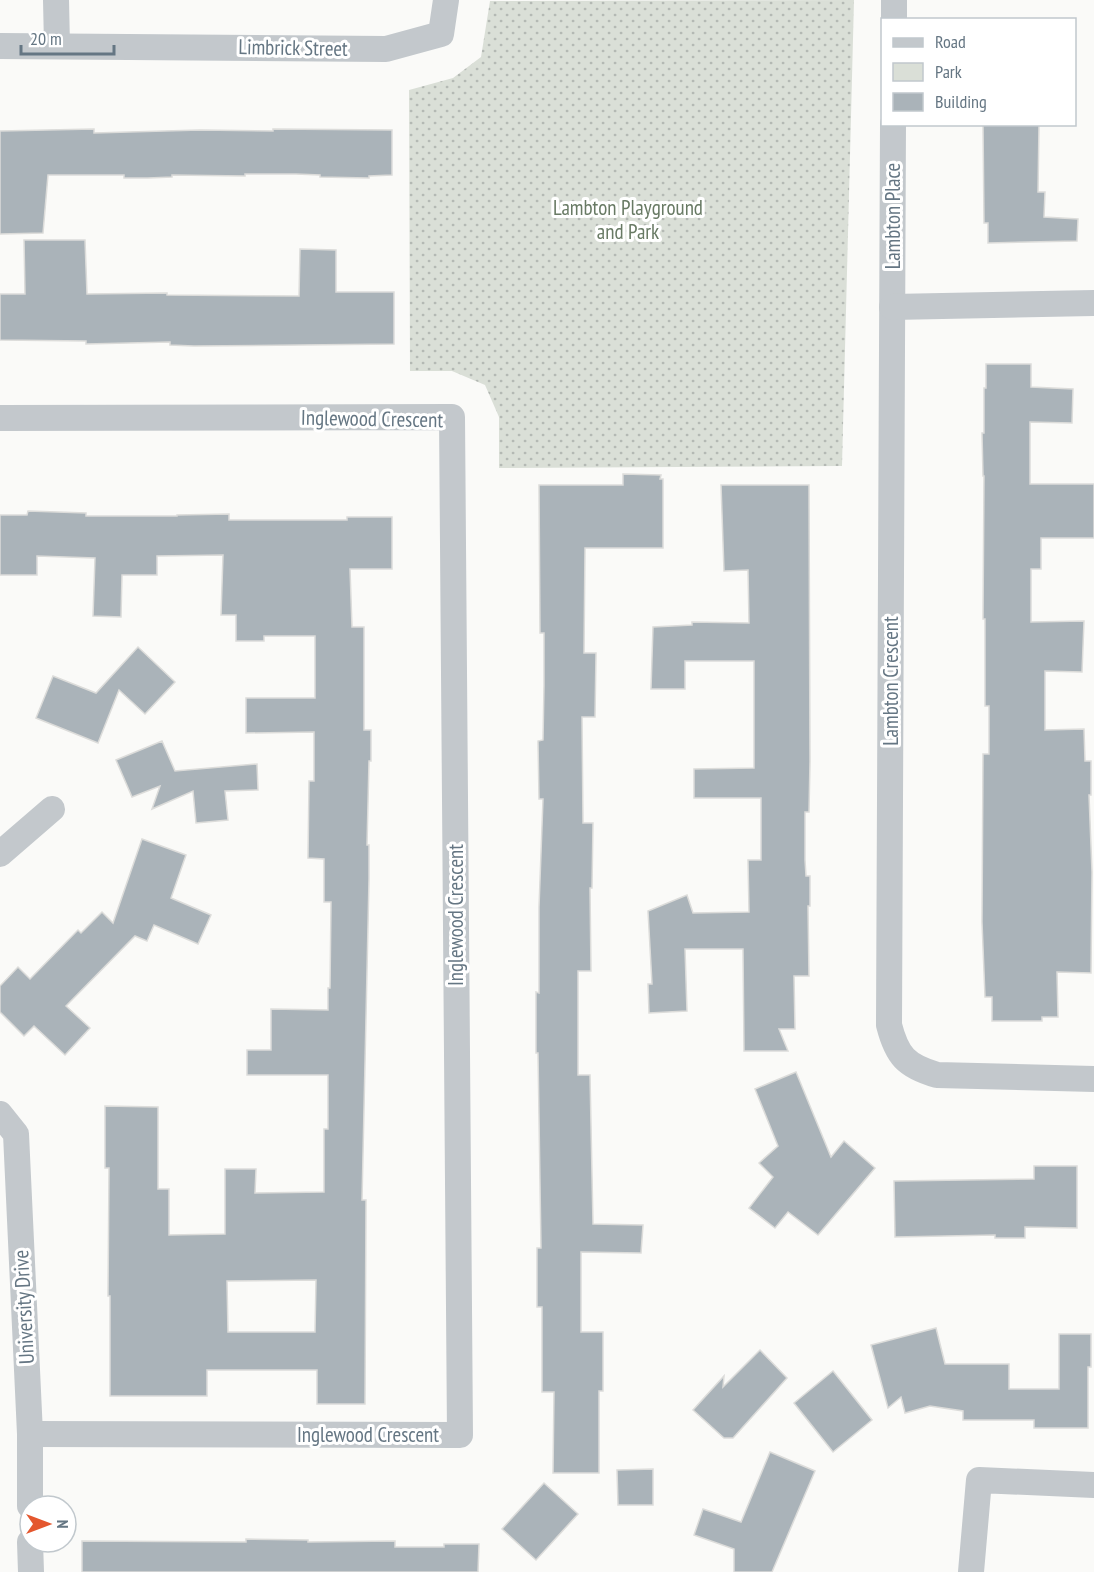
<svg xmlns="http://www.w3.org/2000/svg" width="1094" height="1572" viewBox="0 0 1094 1572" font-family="'PT Sans Narrow',sans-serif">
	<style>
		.green { fill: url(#green-dots) }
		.building { fill: #aab3b9; stroke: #dcdcda; stroke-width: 1.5; fill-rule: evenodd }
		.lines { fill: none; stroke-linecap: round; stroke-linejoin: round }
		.street { stroke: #c3c8cc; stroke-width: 26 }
		.labels { text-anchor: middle; stroke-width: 6; stroke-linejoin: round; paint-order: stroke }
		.street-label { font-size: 21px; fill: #657683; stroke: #fff }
		.park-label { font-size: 21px; fill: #687a64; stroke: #fff }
	</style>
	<defs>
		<pattern id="green-dots" width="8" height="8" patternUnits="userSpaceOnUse" patternTransform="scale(1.5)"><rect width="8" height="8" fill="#dadfd7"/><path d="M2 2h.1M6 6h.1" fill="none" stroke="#b4b9b4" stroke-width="1.8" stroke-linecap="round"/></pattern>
	</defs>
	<rect width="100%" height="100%" fill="#fafaf8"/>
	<polygon class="green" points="854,0 842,466 499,468 499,417 485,385 452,371 410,371 409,90 453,78 481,57 490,1"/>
	<g class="building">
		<polygon points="983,124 1039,124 1038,192 1045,192 1044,217 1078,219 1077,241 988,243 988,223 984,223"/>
		<polygon points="94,129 94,133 200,130 273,131 273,129 392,130 392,175 369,176 369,178 320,177 320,175 296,174 245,174 245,176 172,175 172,177 148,178 124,178 124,175 48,175 43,233 0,234 0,131"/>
		<polygon points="24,240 85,240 87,294 167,293 167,295 299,296 300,249 336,250 336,292 394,292 394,344 194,346 170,345 170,342 86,344 86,341 0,340 0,294 25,294"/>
		<polygon points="986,364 1031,364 1031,387 1073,389 1072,423 1030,422 1030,484 1094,484 1094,538 1041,538 1041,569 1031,569 1031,622 1084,621 1082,672 1045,671 1045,730 1084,729 1085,761 1091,761 1091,795 1089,795 1092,872 1091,973 1057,972 1058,1017 1042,1017 1042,1021 992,1021 992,997 985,997 982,922 983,754 989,754 989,706 985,706 985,619 983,619 984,476 983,476 982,433 984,433 984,388 986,388"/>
		<polygon points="623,474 661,475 660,479 663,479 663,548 585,548 584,653 596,653 595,717 582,717 583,823 593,823 592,888 590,888 591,971 578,971 578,1075 590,1075 593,1224 643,1225 641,1253 581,1252 581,1332 603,1332 603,1391 599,1391 599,1473 553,1473 554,1392 542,1392 542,1307 537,1307 537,1248 541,1248 538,1053 536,1053 536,992 539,993 539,907 543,799 539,799 538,741 543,740 544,685 544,633 540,633 539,485 623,485"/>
		<polygon points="721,485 809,485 810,761 809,812 805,812 805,860 806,876 810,876 810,906 808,906 809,976 794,976 795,1029 779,1029 788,1051 744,1051 743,949 685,949 687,1011 649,1013 648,984 652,984 648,911 687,895 693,913 749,912 748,860 761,860 761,798 694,798 694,769 754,768 754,661 685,661 685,689 651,689 653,627 692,625 692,622 749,623 748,570 724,571"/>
		<path d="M 28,511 L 86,513 L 86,516 L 177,516 L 177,515 L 229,514 L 229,520 L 347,520 L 347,517 L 392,517 L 392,569 L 350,569 L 352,627 L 364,627 L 364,730 L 371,730 L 371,761 L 369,761 L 367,845 L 369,845 L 369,879 L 362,1200 L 366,1200 L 365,1404 L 317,1404 L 317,1370 L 207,1370 L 207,1396 L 110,1396 L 110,1296 L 108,1296 L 109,1168 L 105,1168 L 105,1106 L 158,1107 L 158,1189 L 169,1189 L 169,1235 L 225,1234 L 225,1169 L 256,1169 L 255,1193 L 324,1192 L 324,1129 L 328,1129 L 328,1075 L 247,1075 L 247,1050 L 271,1050 L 271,1009 L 328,1010 L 328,988 L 330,988 L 331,902 L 324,902 L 324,859 L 308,858 L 309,781 L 314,781 L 314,732 L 246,733 L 246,698 L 315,698 L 315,636 L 264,636 L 264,641 L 236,641 L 236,615 L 221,615 L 223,555 L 157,556 L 157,575 L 122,575 L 121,617 L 93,616 L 95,558 L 37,556 L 37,575 L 0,575 L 0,515 L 27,515 ZM 316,1280 L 315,1332 L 228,1332 L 227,1281 Z"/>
		<polygon points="138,647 175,682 145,714 119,690 98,743 36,718 53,676 96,693"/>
		<polygon points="162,741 175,771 257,764 258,790 225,791 228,820 196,823 193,791 152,809 160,786 132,797 116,760"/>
		<polygon points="142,839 186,855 171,898 211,915 198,944 154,925 147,941 135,936 66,1006 90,1028 65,1055 34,1026 24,1036 0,1012 0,986 18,967 30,979 78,930 81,933 102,912 113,923"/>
		<polygon points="796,1072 831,1157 844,1141 875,1168 818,1235 788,1212 775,1228 749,1208 773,1177 759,1163 778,1146 755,1089"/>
		<polygon points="1034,1166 1077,1166 1077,1228 1025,1227 1025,1238 995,1238 995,1235 895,1237 894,1181 1034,1179"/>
		<polygon points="936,1328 945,1364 1009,1364 1009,1389 1059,1389 1059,1334 1091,1334 1091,1367 1088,1367 1088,1428 1034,1428 1034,1420 963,1420 963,1411 930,1406 905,1413 901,1397 888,1408 871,1345"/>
		<polygon points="760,1350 787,1378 733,1438 724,1438 693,1410 724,1376 723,1387"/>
		<polygon points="833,1371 872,1420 833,1452 794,1403"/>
		<polygon points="770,1452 815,1471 772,1572 734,1572 734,1549 694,1535 703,1509 741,1522"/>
		<polygon points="653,1469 653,1505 618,1505 617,1470"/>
		<polygon points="544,1483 578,1514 536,1560 502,1529"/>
		<polygon points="246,1539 308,1540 308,1542 395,1541 395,1547 444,1547 444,1544 479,1544 478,1572 82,1572 82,1541 246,1542"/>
	</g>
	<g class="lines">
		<g class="street">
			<polyline points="56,0 57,45"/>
			<polyline points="894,20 894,0"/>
			<polyline points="0,46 386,49 441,34 446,0"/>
			<path d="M 893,124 L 889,1025 C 897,1056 906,1066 937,1075 L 1094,1079"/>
			<polyline points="892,307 1094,303"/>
			<polyline points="0,418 452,417 460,1435 30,1434"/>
			<polyline points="0,854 52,809"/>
			<polyline points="0,1114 16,1134 30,1434 30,1506"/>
			<polyline points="30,1542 31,1572"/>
			<polyline points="971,1572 979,1480 1094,1485"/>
		</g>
	</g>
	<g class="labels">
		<g class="street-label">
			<text transform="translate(293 48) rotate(1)" y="7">Limbrick Street</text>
			<text transform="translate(893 216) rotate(-90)" y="7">Lambton Place</text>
			<text transform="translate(372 419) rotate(1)" y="7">Inglewood Crescent</text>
			<text transform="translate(891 681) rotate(-90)" y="7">Lambton Crescent</text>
			<text transform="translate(456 915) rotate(-90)" y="7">Inglewood Crescent</text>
			<text transform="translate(24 1307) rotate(-93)" y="7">University Drive</text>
			<text x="368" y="1442">Inglewood Crescent</text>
		</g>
		<g class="park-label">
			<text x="628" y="215">Lambton Playground<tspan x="628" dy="24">and Park</tspan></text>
		</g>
	</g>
	<rect x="881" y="18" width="195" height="108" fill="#ffffff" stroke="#c1c8cd" stroke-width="1.5"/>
	<rect x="893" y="38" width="30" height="9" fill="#c3c8cc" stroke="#c1c8cd" stroke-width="1.5"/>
	<text x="935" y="48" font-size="18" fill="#657683">Road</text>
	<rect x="893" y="63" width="30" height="18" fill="#dadfd7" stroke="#c1c8cd" stroke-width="1.5"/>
	<text x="935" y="78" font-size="18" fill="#657683">Park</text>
	<rect x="893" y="93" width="30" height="18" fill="#aab3b9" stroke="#c1c8cd" stroke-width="1.5"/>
	<text x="935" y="108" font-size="18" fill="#657683">Building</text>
	<g transform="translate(48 1524) rotate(90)"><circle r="28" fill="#ffffff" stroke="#c1c8cd" stroke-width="1.5"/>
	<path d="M0-4.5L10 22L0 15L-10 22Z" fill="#e4572e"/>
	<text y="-9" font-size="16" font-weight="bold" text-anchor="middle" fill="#657683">N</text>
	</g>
	<path d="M21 45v9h93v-9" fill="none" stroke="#657683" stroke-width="3"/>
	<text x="30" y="45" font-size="18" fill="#657683" stroke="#ffffff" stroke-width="4.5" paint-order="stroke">20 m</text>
</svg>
